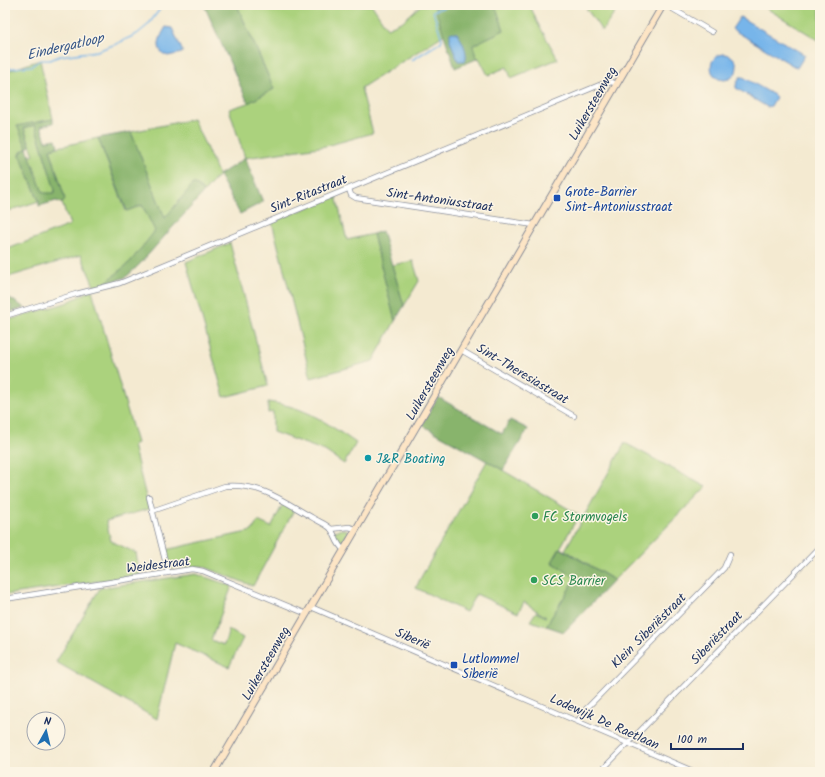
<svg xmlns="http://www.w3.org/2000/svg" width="825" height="777" viewBox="0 0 825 777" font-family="Kalam,sans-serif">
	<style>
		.green { fill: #abd27d; stroke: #63806e }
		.forest { fill: #88b46c; stroke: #527265; fill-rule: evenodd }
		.water { fill: #77b5ea; stroke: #4972a4 }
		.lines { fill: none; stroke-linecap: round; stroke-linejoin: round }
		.stream { stroke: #77b5ea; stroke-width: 1.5 }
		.street-casing { stroke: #888c98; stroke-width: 6 }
		.secondary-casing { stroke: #888c98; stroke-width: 8 }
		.street { stroke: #fff; stroke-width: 4.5 }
		.secondary { stroke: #fde5c5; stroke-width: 6 }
		.transit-dot { fill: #1a4fb4; stroke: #fcf5e5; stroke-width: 1.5 }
		.culture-dot { fill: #0f9aa8; stroke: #fcf5e5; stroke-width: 1.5 }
		.leisure-dot { fill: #2e9e5b; stroke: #fcf5e5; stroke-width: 1.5 }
		.labels { text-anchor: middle; stroke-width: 3; stroke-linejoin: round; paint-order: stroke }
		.street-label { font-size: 13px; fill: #1b2f5e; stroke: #fcf5e5 }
		.transit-label { font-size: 13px; fill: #164399; stroke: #fcf5e5; text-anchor: start }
		.culture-label { font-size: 13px; fill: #0d838f; stroke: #fcf5e5; text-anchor: start }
		.leisure-label { font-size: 13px; fill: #27864d; stroke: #fcf5e5; text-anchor: start }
		.water-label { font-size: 14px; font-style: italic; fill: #375788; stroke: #fcf5e5 }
	</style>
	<rect width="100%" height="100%" fill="#fcf5e5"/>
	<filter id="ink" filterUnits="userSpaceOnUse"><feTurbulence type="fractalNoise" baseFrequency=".025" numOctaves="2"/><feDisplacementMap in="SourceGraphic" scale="8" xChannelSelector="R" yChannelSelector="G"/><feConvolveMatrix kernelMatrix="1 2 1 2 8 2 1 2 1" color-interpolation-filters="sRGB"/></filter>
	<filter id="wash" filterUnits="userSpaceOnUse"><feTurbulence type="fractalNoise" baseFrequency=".012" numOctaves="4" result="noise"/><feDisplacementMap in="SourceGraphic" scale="16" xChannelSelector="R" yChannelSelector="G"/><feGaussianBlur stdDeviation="0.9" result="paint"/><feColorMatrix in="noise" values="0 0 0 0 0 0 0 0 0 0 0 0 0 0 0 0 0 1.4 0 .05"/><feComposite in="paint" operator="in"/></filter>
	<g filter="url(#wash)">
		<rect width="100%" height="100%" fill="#f4ead1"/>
		<g class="green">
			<polygon points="237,5 372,5 387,28 403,21 421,5 434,5 445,34 361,88 373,133 326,146 245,158 229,109 248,103 274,89"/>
			<polygon points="495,5 510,6 530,5 537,22 558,59 511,78 507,67 488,75 479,58 476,57 472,45 504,30"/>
			<polygon points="584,5 617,5 619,7 602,31"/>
			<polygon points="761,5 820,5 820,41"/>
			<polygon points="40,60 53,119 18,126 27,148 22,151 20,155 39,201 5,212 5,72"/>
			<polygon points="193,119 219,175 204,192 194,183 165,219 131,132"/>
			<polygon points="35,125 55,190 55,193 43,194 30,157 34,155 24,128"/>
			<polygon points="98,138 126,211 142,205 156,231 130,262 103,285 94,286 81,255 5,278 5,250 70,225 62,203 65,199 50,149"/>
			<polygon points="336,196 347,240 373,234 395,321 373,361 311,378 272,222"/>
			<polygon points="230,243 268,386 224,397 186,262"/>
			<polygon points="413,261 419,281 404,306 392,265"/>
			<polygon points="92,290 137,443 133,445 149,509 106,521 111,541 136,553 140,575 5,595 5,321 66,303"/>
			<path d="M 268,402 C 307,407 325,422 356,443 L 344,464 L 325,451 L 273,432 L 273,412 L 268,413 Z"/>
			<polygon points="625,443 706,487 614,580 565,550"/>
			<polygon points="487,461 579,515 552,562 576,578 546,626 530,621 536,612 546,617 524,602 518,613 476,594 466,612 416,588 420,579"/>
			<polygon points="283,504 294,510 253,586 202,566 171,568 165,550 252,531 258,521 271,527"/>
			<polygon points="344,529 349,531 342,543 340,543 334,531"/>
			<polygon points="196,574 232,586 211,640 224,645 229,630 243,638 229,667 175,643 157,719 56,662 100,588"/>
		</g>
		<g class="forest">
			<polygon points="204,5 237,5 274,89 248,103"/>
			<path d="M 434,5 L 495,5 L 504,30 L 473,45 L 476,57 L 479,58 L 455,68 ZM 454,51 L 465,52 L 466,57 L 458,61 Z"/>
			<path d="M 53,119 L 53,123 L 41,126 L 46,141 L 56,139 L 58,146 L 50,149 L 65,199 L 62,203 L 56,201 L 39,206 L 39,201 L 20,155 L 22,151 L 27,148 L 17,126 ZM 35,125 L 55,190 L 54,193 L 43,193 L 27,148 L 30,146 L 24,128 Z"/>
			<polygon points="131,132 165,218 194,183 204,192 139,265 126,277 103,285 130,262 155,231 142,205 127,211 98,138"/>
			<polygon points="245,158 263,202 240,214 219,175"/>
			<polygon points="382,231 404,306 395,321 373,234"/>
			<polygon points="5,295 25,308 5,313 5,309 12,307 5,300"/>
			<polygon points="438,397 502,434 510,420 528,429 503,470 422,425"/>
			<polygon points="560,548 614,580 564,632 546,626 576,578 552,562"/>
		</g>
		<g class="water">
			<polygon points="740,17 805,55 797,68 732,29"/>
			<path d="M 166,27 L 172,28 L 182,50 L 182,53 L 168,56 C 153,51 160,36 166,27 Z"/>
			<path d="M 453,32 L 457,33 C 462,40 469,54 465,61 L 458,61 L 450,41 L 450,33 Z"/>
			<circle cx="724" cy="67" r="13"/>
			<polygon points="740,77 743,77 774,95 776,97 771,106 767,107 736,88 736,85"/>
		</g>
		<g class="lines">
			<g class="stream">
				<polyline points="412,60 441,42 442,39 433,11 451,5"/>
				<polyline points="5,69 32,66 40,60 50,60 60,56 97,51 116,44 137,34 148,25 163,5"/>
			</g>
		</g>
	</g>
	<g filter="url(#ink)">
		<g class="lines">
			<g class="street-casing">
				<g id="street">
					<polyline points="666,5 712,32"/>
					<polyline points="349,189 351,195 356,198 534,225"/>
					<polyline points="5,316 76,294 120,283 602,84 612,82 616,84"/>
					<polyline points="461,350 574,416"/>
					<polyline points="149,497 168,572"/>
					<path d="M 152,511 L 225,486 C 261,483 283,501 313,518 C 318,521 328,525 331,529 C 336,536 336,544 344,550"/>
					<polyline points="331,529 349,527 356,529"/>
					<polyline points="5,599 192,569 203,571 307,614"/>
					<polyline points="311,607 695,772"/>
					<polyline points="578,721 586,709 724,568 730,554"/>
					<polyline points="600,772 820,547"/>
				</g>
			</g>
			<g class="secondary-casing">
				<polyline id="secondary" points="214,772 663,5"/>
			</g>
			<use href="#street" class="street"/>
			<use href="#secondary" class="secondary"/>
		</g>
	</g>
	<g class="transit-dot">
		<rect x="553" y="194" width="8" height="8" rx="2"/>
		<rect x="450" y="661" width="8" height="8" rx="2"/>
	</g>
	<circle class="culture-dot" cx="368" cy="458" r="4"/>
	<g class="leisure-dot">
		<circle cx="535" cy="516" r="4"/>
		<circle cx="534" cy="580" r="4"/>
	</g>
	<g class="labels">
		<g class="street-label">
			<text transform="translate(592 103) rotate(-60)" y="5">Luikersteenweg</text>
			<text transform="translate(308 193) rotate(-22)" y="5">Sint-Ritastraat</text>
			<text transform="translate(440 199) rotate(8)" y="5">Sint-Antoniusstraat</text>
			<text transform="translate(523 373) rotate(31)" y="5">Sint-Theresiastraat</text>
			<text transform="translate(429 383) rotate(-60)" y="5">Luikersteenweg</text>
			<text transform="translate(158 564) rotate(-7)" y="5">Weidestraat</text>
			<text transform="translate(648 630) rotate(-45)" y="5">Klein Siberiëstraat</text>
			<text transform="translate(716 637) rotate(-46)" y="5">Siberiëstraat</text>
			<text transform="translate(413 638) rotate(23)" y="5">Siberië</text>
			<text transform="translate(265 663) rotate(-60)" y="5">Luikersteenweg</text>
			<text transform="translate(605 721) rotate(24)" y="5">Lodewijk De Raetlaan</text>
		</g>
		<g class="transit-label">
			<text x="565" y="196">Grote-Barrier<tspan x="565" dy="15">Sint-Antoniusstraat</tspan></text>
			<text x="462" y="663">Lutlommel<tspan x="462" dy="15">Siberië</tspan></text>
		</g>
		<g class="culture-label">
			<text x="376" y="463">J&amp;R Boating</text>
		</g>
		<g class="leisure-label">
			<text x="543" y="521">FC Stormvogels</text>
			<text x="542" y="585">SCS Barrier</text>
		</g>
		<g class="water-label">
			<text transform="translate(65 46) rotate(-13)" y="5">Eindergatloop</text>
		</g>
	</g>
	<rect width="825" height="777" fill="none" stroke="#fcf5e5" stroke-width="20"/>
	<g transform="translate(46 731) rotate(8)"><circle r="19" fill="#fcf5e5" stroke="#a2a6af"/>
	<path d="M0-3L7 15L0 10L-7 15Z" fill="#1f6fb2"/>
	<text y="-6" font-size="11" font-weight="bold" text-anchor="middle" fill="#1b2f5e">N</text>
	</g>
	<path d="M671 743v6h72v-6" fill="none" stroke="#1b2f5e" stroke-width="2"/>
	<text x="677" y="743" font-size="12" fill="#1b2f5e" stroke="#fcf5e5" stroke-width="3" paint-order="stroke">100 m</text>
</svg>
